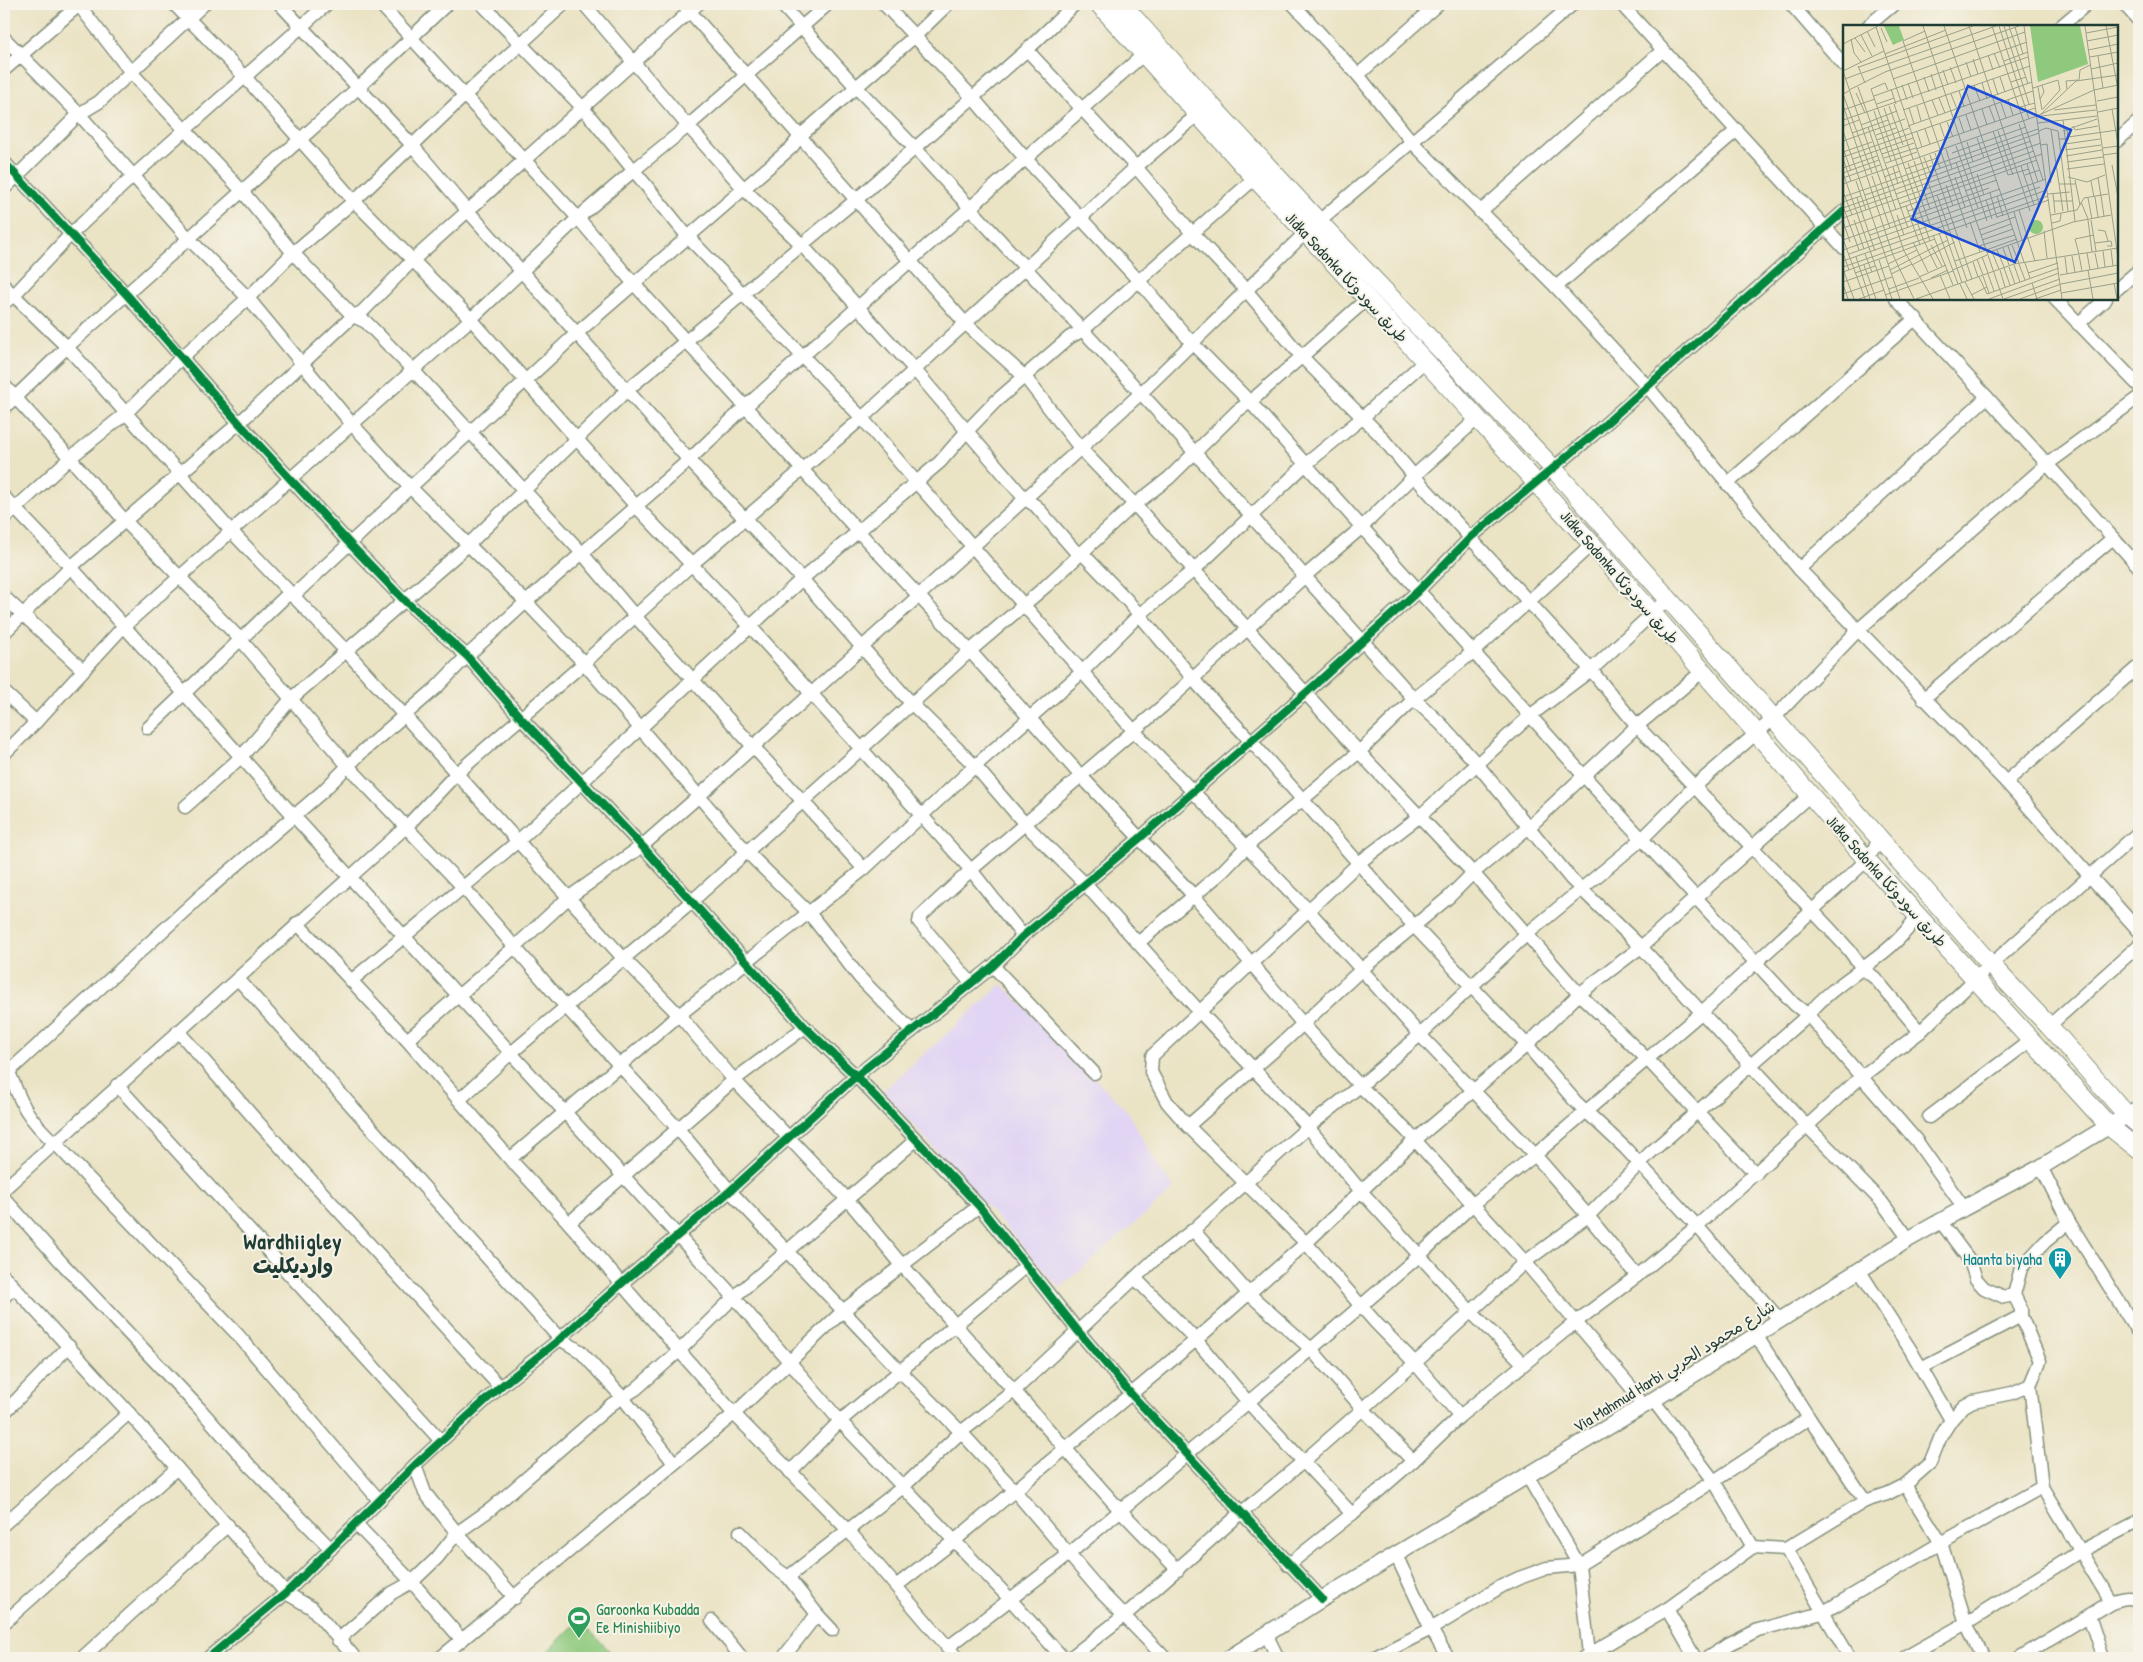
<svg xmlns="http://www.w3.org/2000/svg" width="2143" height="1662" viewBox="0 0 2143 1662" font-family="'Patrick Hand','Playpen Sans Arabic',sans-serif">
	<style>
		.built { fill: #e1d4f4 }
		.green { fill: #8ec97e; stroke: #568359 }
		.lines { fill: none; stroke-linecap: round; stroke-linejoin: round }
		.minor-casing { stroke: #84907c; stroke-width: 15 }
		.tertiary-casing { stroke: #84907c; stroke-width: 18 }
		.secondary-casing { stroke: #84907c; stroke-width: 20 }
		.minor { stroke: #fff; stroke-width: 12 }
		.tertiary { stroke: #fff; stroke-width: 15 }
		.secondary { stroke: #fff; stroke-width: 18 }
		.cycleway-casing { stroke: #f7f3e8; stroke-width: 11 }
		.cycleway { stroke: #00873e; stroke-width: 8 }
		.labels { text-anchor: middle; stroke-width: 4; stroke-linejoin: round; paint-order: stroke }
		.street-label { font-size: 16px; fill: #1f3d34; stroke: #f7f3e8 }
		.culture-label { font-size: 16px; fill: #0d838f; stroke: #f7f3e8; text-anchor: end }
		.leisure-label { font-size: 16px; fill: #27864d; stroke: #f7f3e8; text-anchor: start }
		.district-label { font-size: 21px; font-weight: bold; letter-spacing: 1px; fill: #1f3d34; stroke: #f7f3e8 }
		.inset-road { fill: none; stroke: #99a18a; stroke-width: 1 }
		.view { fill: #1d4ed8; fill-opacity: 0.15; stroke: #1d4ed8; stroke-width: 2.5 }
		.inset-edge { fill: none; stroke: #1f3d34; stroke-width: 2.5 }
	</style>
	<rect width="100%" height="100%" fill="#f7f3e8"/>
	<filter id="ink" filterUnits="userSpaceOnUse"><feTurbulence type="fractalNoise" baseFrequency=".02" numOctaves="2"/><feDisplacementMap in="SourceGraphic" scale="10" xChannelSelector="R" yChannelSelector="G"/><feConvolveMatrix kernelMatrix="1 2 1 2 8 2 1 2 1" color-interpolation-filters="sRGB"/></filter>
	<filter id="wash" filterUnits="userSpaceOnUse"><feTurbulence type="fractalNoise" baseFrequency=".0096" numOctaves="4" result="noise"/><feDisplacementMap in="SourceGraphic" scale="20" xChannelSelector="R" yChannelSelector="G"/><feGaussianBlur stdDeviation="1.12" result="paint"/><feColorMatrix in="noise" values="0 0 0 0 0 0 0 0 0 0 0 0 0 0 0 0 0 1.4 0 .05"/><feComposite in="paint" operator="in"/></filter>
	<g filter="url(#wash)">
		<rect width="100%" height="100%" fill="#eae3c4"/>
		<polygon class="built" points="1002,984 1126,1110 1160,1169 1174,1189 1060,1288 883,1091"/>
		<polygon class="green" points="579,1620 617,1658 541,1658"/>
	</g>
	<g filter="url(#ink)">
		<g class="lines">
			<g class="minor-casing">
				<g id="minor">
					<polyline points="78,4 130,71 242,191 293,253 353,316 366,322 412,369 581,552 635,616 864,869"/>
					<polyline points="174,4 244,76 354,201 471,319 635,505 750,626 971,870 1023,936"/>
					<polyline points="280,4 412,145 468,211 689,460 802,579 912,704 975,766 1025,824 1085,884 1199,1011 1308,1127 1360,1190 1471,1312 1524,1364"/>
					<polyline points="380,4 578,218 635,285 858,531 970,651 1081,776 1194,896 1303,1024 1360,1086 1405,1129 1525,1262 1630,1386 1642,1406"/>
					<polyline points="482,4 583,108 688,237 862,418 917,483 1134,731 1309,911 1420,1035 1535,1155 1588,1216 1637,1276"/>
					<polyline points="584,4 688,126 744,189 801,244 914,369 1025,499 1036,506 1075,551 1082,553 1127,600 1200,687 1250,740 1414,926 1527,1045 1575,1101 1625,1148 1697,1226 1780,1320"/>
					<polyline points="683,4 965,323 1025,377 1080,448 1135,505 1359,752 1473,873 1579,994 1647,1059 1756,1174"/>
					<polyline points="781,4 855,86 915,148 1171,426 1414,699 1441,724 1477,764 1571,879 1641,947 1807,1126 1881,1201 1909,1239"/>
					<polyline points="884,4 973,98 1025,158 1139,281 1192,343 1250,402 1584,776 1794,1004 1808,1015 1916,1140 1964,1208"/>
					<polyline points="1293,4 1358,75 1412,142 1556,287 1647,386 1799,569 2006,782 2139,931"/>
					<polyline points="1621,4 1844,248"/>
					<polyline points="1791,4 1844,65"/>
					<polyline points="2124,4 2139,21"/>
					<polyline points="1868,26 1894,4"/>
					<polyline points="2061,26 2087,4"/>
					<polyline points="4,38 79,114 188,238 248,298 351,423 409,486 526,602 584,663 746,851 809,913 860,978 912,1031"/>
					<polyline points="1027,50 1136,167 1192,233 1246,290 1302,357 1379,434 1414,476 1591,670 1637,726 1828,927 1849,950 1862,968 1875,978 1920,1032"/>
					<polyline points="4,70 80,4"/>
					<polyline points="1358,75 1438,4"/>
					<polyline points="2117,141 2139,121"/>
					<polyline points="4,162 127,295 239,423 350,544 404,600 467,656 520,717 642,846 805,1027 856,1076 979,1206 1078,1331 1132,1395 1322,1599"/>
					<polyline points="4,189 79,114 99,102 204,4"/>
					<polyline points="1480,212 1662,51"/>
					<polyline points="4,286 67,347 231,531 347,652 624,959 679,1015 734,1080 847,1199 902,1265 1120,1510 1178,1570"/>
					<polyline points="1556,287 1737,130"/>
					<polyline points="2117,289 2139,270"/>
					<polyline points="1896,299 1987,397 2139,567"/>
					<polyline points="2055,299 2139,386"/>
					<polyline points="4,303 14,295 70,235 133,176 327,4"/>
					<polyline points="2078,324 2106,299"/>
					<polyline points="4,385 70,458 125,521 241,640 348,766 464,888 567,1008 679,1130 730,1191 900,1371 961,1432 1014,1490 1101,1592 1165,1658"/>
					<polyline points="4,408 67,347 359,87 447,4"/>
					<polyline points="1727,484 1916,318"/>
					<polyline points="4,497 71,567 293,815 734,1297 840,1421 1009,1598 1063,1658"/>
					<polyline points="4,519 70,458 125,414 181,358 248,298 293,253 354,201 464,96 564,4"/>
					<polyline points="1799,569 1987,397"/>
					<polyline points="4,597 83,670"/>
					<polyline points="4,633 71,567 239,423 353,316 362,312 412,261 698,4"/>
					<polyline points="4,692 36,722"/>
					<polyline points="1923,699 2113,538"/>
					<polyline points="148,728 286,596 294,595 577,333 792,147 800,136 915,36 948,4"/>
					<polyline points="4,754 36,722 123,627 471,319 578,218 634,170 688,126 828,4"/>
					<polyline points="2006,782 2139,666"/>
					<polyline points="185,807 241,757 292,698 467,546 627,390 857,199 1027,50 1075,4"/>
					<polyline points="297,923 407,1040 510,1159 569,1223 734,1414 848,1530 957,1658"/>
					<polyline points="1138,943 1222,872 1246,847 1359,752 1414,699 1473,652 1592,544"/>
					<polyline points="993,966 1094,1073"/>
					<polyline points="238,979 560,1339 580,1351 623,1398 674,1463"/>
					<polyline points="351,981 517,842 802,579 940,462 966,432 995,402 1070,337 1082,331 1255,178"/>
					<polyline points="971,983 919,922 920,917 971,870 1164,705 1306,575 1361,528 1414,476 1478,418"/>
					<polyline points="2049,1026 2139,945"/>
					<polyline points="178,1031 255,1119 500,1387"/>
					<polyline points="407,1040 516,946 568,898 642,846 699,796 1141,393 1305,233 1573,4"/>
					<path d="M 9,1072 C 22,1106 28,1119 56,1144 L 238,1335 L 379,1500"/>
					<polyline points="4,1076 204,893 322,792 363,751 436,688 467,656 526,602 689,460 745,407 1144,54"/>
					<polyline points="117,1085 441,1441"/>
					<polyline points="459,1100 511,1053 691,902 970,651 1046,586 1129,509 1169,478 1237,411 1250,402 1367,299"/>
					<polyline points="1929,1117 2031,1040"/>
					<polyline points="1188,1126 1277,1048 1361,970 1449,897 1473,873 1529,827 1637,726 1704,670"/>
					<polyline points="510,1159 679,1015 864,869 975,766 1082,672 1139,615 1194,570 1306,464 1362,418 1425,361"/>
					<polyline points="2041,1167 2069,1222 2139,1334"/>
					<polyline points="4,1189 407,826 456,774 584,663 691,565 862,418 1136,167 1204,109"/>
					<polyline points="4,1198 62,1263 199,1408 251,1467 331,1549"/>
					<path d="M 1941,1222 L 1970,1261 L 1976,1279 L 1984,1288 L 2004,1297 L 2014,1295 L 2021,1309 L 2021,1316 L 2040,1361 L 2030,1385 L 2042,1487 L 2111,1602 C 2120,1599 2131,1595 2139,1602"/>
					<polyline points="569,1223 734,1080 805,1027"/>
					<polyline points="1193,1230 1248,1293 1311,1349 1363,1409 1413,1461"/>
					<polyline points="1859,1270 1910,1349 1951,1420"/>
					<polyline points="4,1276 129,1413 286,1593 312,1608 355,1658"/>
					<polyline points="1135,1278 1196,1340 1248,1402 1352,1514"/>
					<polyline points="2014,1295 2021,1268 2045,1242 2069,1222"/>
					<polyline points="4,1297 14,1287"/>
					<polyline points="1921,1368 2021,1316"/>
					<polyline points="1653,1400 1714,1481 1753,1547"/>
					<polyline points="4,1413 69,1346"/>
					<polyline points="1460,1416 1415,1363 1376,1323 1306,1243 1188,1126 1167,1102 1151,1072 1152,1056 1360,862 1420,816 1531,715 1591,670 1668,599"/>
					<polyline points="1809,1418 1865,1501"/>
					<polyline points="415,1465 425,1493 457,1533 515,1598"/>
					<polyline points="790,1472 840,1421 1026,1266"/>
					<polyline points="1528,1477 1579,1565 1589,1654"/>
					<polyline points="1905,1485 1941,1543 1966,1623 1983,1658"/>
					<polyline points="4,1524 129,1413"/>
					<polyline points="356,1524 412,1582 462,1640"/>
					<polyline points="740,1532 774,1567 788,1577 817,1614 832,1630"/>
					<polyline points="1786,1549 1850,1658"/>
					<polyline points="1396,1555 1431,1629 1448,1658"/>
					<polyline points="1288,1565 1352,1514 1413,1461 1460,1416 1577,1321 1637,1276 1697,1226 1861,1077 1920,1032 1975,979 2139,832"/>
					<polyline points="788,1577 903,1487 961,1432 1015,1390 1154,1260 1193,1230 1308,1127 1360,1086 1420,1035 1527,934 1642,839 1694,787 1773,719 1858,630 2046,465 2139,397"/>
					<polyline points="896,1586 954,1541 1196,1340 1306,1243 1414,1141 1527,1045 1579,994 1641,947 1810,795"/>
					<polyline points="1667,1609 1695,1658"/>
					<polyline points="2089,1616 2103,1658"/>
					<polyline points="712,1621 742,1658"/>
					<polyline points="4,1623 177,1468"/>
					<polyline points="1267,1636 1278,1658"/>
					<polyline points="338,1640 392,1593 412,1582 437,1558 457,1533 491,1509 612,1404 636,1389 679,1351 734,1297 916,1140"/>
					<polyline points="947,1648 1069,1554 1311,1349 1420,1255 1472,1205 1535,1155 1701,1013 1867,860 1880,839"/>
					<polyline points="82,1658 228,1525"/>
					<polyline points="208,1658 286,1593 415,1465 500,1387 560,1339 621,1284 730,1191 856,1076 993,966 1023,936 1140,838 1307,692 1418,591 1471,537 1593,435 1844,211"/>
					<polyline points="440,1658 734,1414 844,1310 979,1206"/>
					<polyline points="783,1658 817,1614"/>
					<path d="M 1070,1658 L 1124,1616 L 1241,1513 L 1304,1461 L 1415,1363 L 1525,1262 L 1588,1216 L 1650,1153 L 1808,1015 C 1839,976 1892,959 1918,914"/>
					<polyline points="1373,1658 1431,1629 1502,1586 1519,1578 1547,1568 1579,1565 1714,1481 1809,1418 1756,1335"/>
					<polyline points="1583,1658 1667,1609 1753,1547 1786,1549 1865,1501 1887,1494 1905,1485 1930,1463 1941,1436 1951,1420 1964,1406 1973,1401 2012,1393 2030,1385"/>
					<polyline points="1707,1658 1726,1646 1758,1630 1822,1613 1941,1543 2042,1487"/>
					<polyline points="1904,1658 1966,1623 2079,1552 2139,1521"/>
					<polyline points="2019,1658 2111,1602"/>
				</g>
			</g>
			<g class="tertiary-casing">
				<polyline id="tertiary" points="1229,1658 1322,1599 1653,1400 1909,1239 1964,1208 2041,1167 2139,1108"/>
			</g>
			<g class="secondary-casing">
				<g id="secondary">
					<polyline points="1099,4 1255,178 1425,361 1592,544 1867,860 2110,1127 2139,1150"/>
					<polyline points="1122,4 1210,104 1319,222 1552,467 1991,965 2049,1026 2127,1115 2139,1125"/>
				</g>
			</g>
			<use href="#minor" class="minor"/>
			<use href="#tertiary" class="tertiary"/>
			<use href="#secondary" class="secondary"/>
			<g class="cycleway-casing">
				<g id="cycleway">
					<polyline points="4,162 127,295 239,423 350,544 404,600 467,656 520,717 642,846 805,1027 856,1076 979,1206 1078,1331 1132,1395 1322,1599"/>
					<polyline points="208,1658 286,1593 415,1465 500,1387 560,1339 621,1284 730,1191 856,1076 993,966 1023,936 1140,838 1307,692 1418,591 1471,537 1593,435 1844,211"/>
				</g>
			</g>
			<use href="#cycleway" class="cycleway"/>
		</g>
	</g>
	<defs>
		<g id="building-pin" transform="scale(1.25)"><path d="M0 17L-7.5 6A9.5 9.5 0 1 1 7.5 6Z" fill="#0f9aa8" stroke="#f7f3e8"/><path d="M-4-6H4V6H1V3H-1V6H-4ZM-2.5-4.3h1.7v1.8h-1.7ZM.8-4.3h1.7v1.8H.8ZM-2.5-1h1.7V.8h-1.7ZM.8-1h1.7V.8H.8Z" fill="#fff"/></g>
		<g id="stadium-pin" transform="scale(1.25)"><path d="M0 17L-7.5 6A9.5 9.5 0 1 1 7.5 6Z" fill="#2e9e5b" stroke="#f7f3e8"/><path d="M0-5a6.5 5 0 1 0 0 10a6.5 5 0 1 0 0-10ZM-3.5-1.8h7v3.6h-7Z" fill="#fff"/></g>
	</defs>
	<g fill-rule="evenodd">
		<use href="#building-pin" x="2060" y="1259"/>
		<use href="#stadium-pin" x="579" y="1618"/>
	</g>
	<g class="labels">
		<g class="street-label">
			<text transform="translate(1347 277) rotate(47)" y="6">Jidka Sodonka طريق سودونكا</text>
			<text transform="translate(1620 577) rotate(49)" y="6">Jidka Sodonka طريق سودونكا</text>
			<text transform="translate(1887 881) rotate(48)" y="6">Jidka Sodonka طريق سودونكا</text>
			<text transform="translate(1674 1366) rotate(-32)" y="6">Via Mahmud Harbi شارع محمود الحربي</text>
		</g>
		<g class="culture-label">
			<text x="2042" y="1265">Haanta biyaha</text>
		</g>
		<g class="leisure-label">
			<text x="596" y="1615">Garoonka Kubadda<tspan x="596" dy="18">Ee Minishiibiyo</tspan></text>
		</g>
		<g class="district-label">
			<text x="293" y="1249">Wardhiigley<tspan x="293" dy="24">وارديكليت</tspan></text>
		</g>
	</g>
	<g transform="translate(1843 25)">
		<rect width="275" height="275" fill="#eae3c4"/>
		<path d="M 41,1 L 56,1 L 61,15 L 50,20 ZM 187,1 L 237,1 L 245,39 L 195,57 ZM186 202a7 7 0 1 1 14 0a7 7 0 1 1-14 0Z" fill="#8ec97e"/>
		<path class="inset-road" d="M 80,1 L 144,196M 101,1 L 181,237M 126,1 L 187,186M 149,1 L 200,155M 156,1 L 186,94M 161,1 L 186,79M 166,1 L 185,59M 181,1 L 219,274M 242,1 L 275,233M 263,1 L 275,64M 33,2 L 119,258M 172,2 L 180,29M 38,3 L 44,17M 24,6 L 32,22M 82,6 L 60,16 L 124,203M 243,8 L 275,2M 18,10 L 29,31M 12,13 L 22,27M 8,14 L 11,28 L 18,37M 244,16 L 275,10M 0,19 L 35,1M 245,25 L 275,19M 41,26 L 0,46 L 61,226 L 90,274M 151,28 L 157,43M 42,29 L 103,5M 145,30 L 150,45M 255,31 L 260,63M 247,32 L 275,27M 130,34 L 135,49M 161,36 L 185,27M 123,37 L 128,52M 15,41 L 22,58M 16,42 L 130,1M 107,42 L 113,58M 248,44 L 275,38M 100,45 L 105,60M 19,48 L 153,1M 88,49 L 93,65M 81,52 L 86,67M 157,52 L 162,67M 2,54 L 18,48M 50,54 L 182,7M 150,54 L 155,70M 236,55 L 237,45 L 247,40M 168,57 L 183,52M 65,58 L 70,73M 139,58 L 144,74M 59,60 L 64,75M 131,60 L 137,76M 15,62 L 65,203M 195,62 L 199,85M 190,63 L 215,55 L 217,65 L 200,84M 48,64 L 53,79M 224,64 L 223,56 L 235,55M 6,65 L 42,47 L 176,1M 45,65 L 42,58 L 28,64 L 80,214 L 94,243M 6,66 L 0,69 L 29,148M 116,66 L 121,82M 13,68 L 22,88M 108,69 L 114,84M 31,71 L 184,17M 96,73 L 102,88M 197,74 L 201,67 L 199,60M 89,75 L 95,90M 165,75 L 170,90M 254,76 L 275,72M 158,78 L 163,93M 34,79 L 51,73M 51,79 L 70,134M 0,80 L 50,230 L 71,274M 46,81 L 60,120M 74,81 L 78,96M 146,81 L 152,97M 177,82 L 192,78M 41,83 L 87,216M 66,83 L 71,99M 139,84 L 144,100M 269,84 L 275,119M 0,85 L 32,74M 60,85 L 187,41M 211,85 L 253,80M 31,86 L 48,136M 255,87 L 275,83M 123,90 L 128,105M 197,90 L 233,56 L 275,50M 198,91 L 253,85M 116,93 L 121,108M 0,95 L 185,32M 220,95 L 232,196M 104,97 L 110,112M 195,98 L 254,91M 97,99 L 102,114M 176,99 L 195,157M 18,100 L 54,86M 0,101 L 16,95M 65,101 L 189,57M 230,101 L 232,105 L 255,101M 25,102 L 53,185M 82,104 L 87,119M 208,105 L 220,186M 0,106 L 57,274M 150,106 L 165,150 L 186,144M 155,106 L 170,150M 196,106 L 203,103 L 215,106M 215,106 L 225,186M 220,106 L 254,94M 74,107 L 79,122M 9,108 L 45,95M 33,110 L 53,103M 225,112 L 275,105M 134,113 L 141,133M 216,114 L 225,114 L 224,105M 34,115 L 66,103M 0,116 L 62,94M 124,117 L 130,137M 222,119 L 257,114M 198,120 L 204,119 L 208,158M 113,121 L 135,183M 0,123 L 8,146M 260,123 L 275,121M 73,124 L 192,83M 103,124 L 109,144M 222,125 L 258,120M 0,127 L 29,117M 27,128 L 70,113M 92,128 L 97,143M 109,128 L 183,102M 39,129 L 71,118M 87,130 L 129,254M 260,130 L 275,128M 223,131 L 259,125M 0,132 L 190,66M 81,132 L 87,148M 41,133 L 73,123M 0,134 L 8,156M 10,134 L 27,128M 71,136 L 87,184M 113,137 L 160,274M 224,137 L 260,132M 43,138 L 74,127M 65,138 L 88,202M 184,139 L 196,178M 269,140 L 275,172M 178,141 L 191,180M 50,142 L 55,159M 0,143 L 34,131M 62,144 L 94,133M 224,144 L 261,139M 0,148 L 44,274M 0,148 L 36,135M 134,149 L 141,170M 182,150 L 197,145M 29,151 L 47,203M 41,152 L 57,146M 112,152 L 122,182M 225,152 L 244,157 L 262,150M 0,153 L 37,140M 255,153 L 258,171M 232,155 L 237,180M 13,156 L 23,185M 248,156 L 251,172M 0,159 L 194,91 L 251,65 L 275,60M 216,159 L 232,159M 103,160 L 110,181M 122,166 L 154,155M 147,168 L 154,193M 1,169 L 9,190M 53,169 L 198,118M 205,169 L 227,167M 210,169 L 212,188M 22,170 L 196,108M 94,170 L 124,256M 154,171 L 160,191M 258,171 L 261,191M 0,172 L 195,104M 252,172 L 255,192M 14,173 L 32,226M 245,173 L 249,194M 143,175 L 149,194M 211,176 L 229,176M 0,177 L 18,171M 238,177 L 245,194M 56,179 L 199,129M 0,181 L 16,225M 63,181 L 77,220M 0,183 L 188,116M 176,185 L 192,236M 65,186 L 117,168M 2,187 L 48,171M 171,187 L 179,215M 54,190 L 61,210M 208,190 L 234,185 L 241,173 L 265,169M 154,192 L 206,175M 0,193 L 191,126M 11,195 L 21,224M 245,195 L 249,227M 248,195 L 253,226M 0,196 L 7,217M 127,197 L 137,227M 209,198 L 217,196 L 218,189M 0,203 L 194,135M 136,205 L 172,192M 255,205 L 262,206 L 265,216M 201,206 L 204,233M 96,208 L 115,259M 27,210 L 157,164M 90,210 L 110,260M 138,210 L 168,199M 0,214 L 22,274M 0,215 L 146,163M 139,215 L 170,204M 70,217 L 85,247M 252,218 L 268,216 L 269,221 L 264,221M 88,220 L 99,241M 169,220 L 176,238M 136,221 L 172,210M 165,221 L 171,239M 160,223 L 166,240M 0,225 L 203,154M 154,225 L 161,242M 268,225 L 270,241M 260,226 L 262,242M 149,227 L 156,244M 0,228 L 6,245M 144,228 L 230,197 L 268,190M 244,228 L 247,245M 252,228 L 255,243M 6,229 L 197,162M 22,229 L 29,247M 236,229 L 232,214 L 251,210M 236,230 L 239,246M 229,231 L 232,247M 13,232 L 27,274M 139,232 L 145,248M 222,232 L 224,249M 134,234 L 140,250M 36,235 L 49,274M 0,236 L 204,165M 112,236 L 174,214M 130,237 L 135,252M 182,238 L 187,253M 45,239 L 74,225M 176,239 L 182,255M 21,240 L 33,274M 69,240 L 112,217M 171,240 L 177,257M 0,242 L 205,171M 166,242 L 172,259M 161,243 L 167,260M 0,244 L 11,274M 47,245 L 105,215M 110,245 L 144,230M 157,245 L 162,262M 245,245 L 250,274M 0,247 L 92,214M 12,248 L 32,241M 185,248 L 215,238M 48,249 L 69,239M 145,249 L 151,266M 97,250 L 107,274M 217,250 L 275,240M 140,251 L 146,268M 76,252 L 103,240M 136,252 L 144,269 L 216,243M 88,253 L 105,245M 0,257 L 46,241M 122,257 L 131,274M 189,258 L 194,274M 271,258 L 274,274M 0,259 L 5,274M 117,259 L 124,274M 46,264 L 76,253M 218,268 L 275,258M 0,269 L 49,252M 42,270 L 110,246M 128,270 L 144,262M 16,274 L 41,265M 73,274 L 171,239 L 275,223M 146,274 L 216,248M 161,274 L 217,254M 177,274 L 218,259 L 275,248M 192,274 L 218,265"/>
		<path class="view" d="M 125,61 L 228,105 L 172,237 L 69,194 Z"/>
		<rect width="275" height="275" class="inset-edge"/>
	</g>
	<rect width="2143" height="1662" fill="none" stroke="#f7f3e8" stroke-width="20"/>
</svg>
